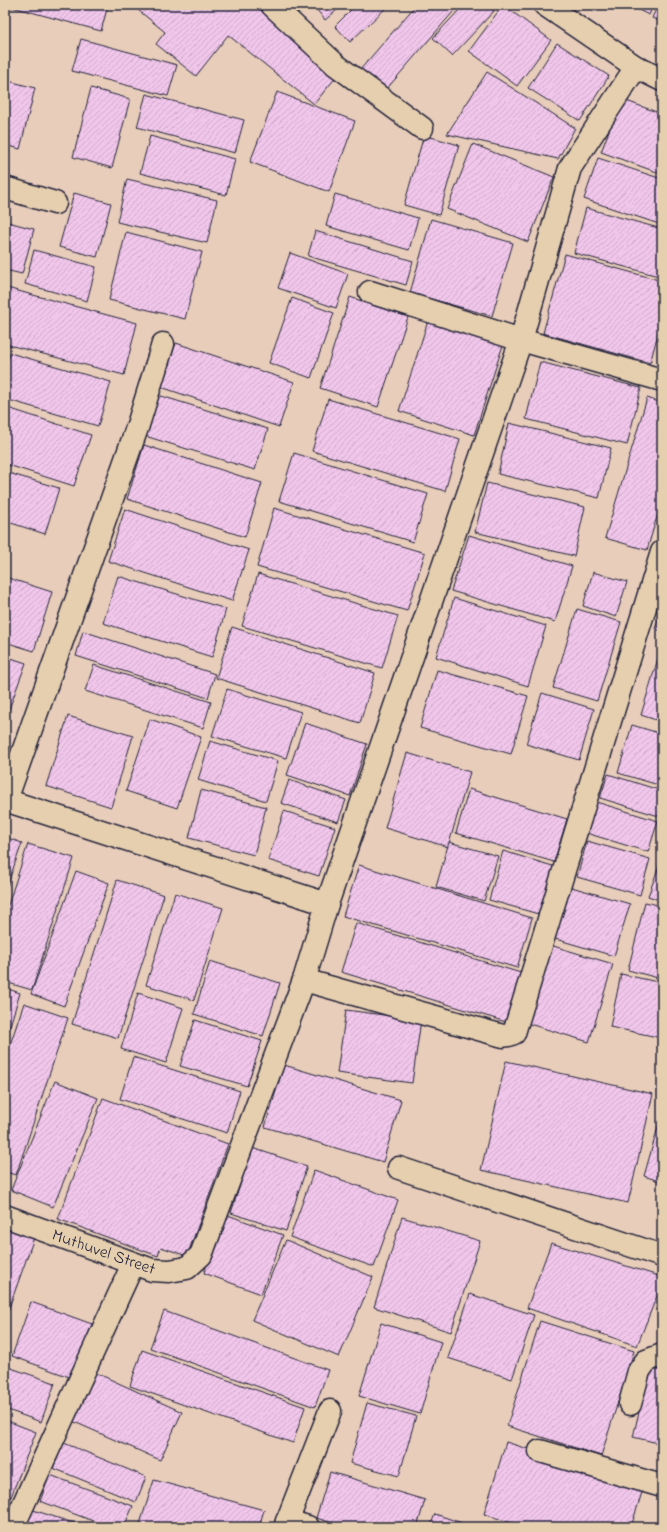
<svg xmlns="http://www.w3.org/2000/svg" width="667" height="1532" viewBox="0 0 667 1532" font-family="'Indie Flower',sans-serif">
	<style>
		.building { fill: url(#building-hatch); stroke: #22223b }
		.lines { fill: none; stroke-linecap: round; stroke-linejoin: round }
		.street-casing { stroke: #22223b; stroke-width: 25 }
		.secondary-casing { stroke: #22223b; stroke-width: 25 }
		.street { stroke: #e6cfae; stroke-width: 22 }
		.secondary { stroke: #e6cfae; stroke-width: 22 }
		.labels { text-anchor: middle; stroke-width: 4; stroke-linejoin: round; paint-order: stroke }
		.street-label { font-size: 17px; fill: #22223b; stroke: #e6cfae }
	</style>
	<defs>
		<pattern id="building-hatch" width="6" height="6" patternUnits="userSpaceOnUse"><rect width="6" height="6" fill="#f1c6eb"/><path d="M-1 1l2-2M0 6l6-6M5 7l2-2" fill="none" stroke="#ceaaca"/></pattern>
	</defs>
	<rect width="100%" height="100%" fill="#e8cdba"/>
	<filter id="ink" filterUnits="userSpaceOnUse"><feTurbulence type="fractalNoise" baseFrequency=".025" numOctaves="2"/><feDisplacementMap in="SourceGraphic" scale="8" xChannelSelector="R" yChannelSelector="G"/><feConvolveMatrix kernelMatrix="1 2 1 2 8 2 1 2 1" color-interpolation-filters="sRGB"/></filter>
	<g filter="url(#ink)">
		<g class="building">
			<polygon points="5,5 108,5 101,31"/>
			<polygon points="132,5 259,5 341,71 314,104 228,35 196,76 156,44 165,32"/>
			<polygon points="313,5 343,5 325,20"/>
			<polygon points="356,5 389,5 350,42 335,26"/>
			<polygon points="416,5 459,5 384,92 359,71"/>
			<polygon points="464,5 488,5 494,11 452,56 433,38"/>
			<polygon points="503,5 551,40 517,86 469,51"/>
			<polygon points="628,5 653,5 649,15"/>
			<polygon points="658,5 662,5 662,22 652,18"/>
			<polygon points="81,39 177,65 168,96 72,71"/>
			<polygon points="557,43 609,76 580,121 528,88"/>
			<polygon points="487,72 575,128 558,159 447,134"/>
			<polygon points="5,80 35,88 20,149 5,145"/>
			<polygon points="91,88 130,99 112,168 73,157"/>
			<polygon points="277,92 355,121 329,192 250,162"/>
			<polygon points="146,94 244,120 235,153 137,127"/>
			<polygon points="621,99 662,114 662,174 601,152"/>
			<polygon points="424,135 459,145 439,215 404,205"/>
			<polygon points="150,136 235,159 226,195 140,173"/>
			<polygon points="473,144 554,177 528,242 447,209"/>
			<polygon points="598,158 662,179 662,225 584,199"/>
			<polygon points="127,179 217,200 207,243 117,222"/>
			<polygon points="74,193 111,203 97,257 59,247"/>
			<polygon points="335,194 418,218 409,250 326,226"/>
			<polygon points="586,208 662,229 662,277 574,253"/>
			<polygon points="431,219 513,243 492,316 410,293"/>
			<polygon points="8,222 34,229 22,274 5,270 5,235"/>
			<polygon points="315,231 413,261 406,285 308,256"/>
			<polygon points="126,232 202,252 185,319 109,300"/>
			<polygon points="34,250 96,267 87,301 25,284"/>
			<polygon points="290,253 348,274 336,308 278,288"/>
			<polygon points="565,254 662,281 662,319 650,363 543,333"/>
			<polygon points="7,288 137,323 124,375 5,344 5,296"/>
			<polygon points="350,297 408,317 378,407 320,388"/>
			<polygon points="292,298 334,313 311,378 269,363"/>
			<polygon points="428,321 503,345 474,435 399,411"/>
			<polygon points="176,343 294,382 279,427 161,387"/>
			<polygon points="10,353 111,382 98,426 5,399 5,370"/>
			<polygon points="540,362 641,388 627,445 526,419"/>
			<polygon points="158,395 268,429 255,470 145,436"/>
			<polygon points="647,398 662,403 662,500 647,550 605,538"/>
			<polygon points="328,399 460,439 445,491 312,451"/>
			<polygon points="5,407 91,435 74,486 5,464"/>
			<polygon points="509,423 611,448 599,498 498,474"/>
			<polygon points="144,445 262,483 245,537 127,499"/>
			<polygon points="294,453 428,494 413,542 279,501"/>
			<polygon points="5,472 59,488 45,534 5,521"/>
			<polygon points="487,483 585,507 574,556 475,532"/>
			<polygon points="274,508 425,553 407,611 257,567"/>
			<polygon points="125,509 249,550 232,601 108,561"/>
			<polygon points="469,535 572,566 555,622 451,591"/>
			<polygon points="593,572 627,582 616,617 583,606"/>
			<polygon points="258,574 398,616 382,668 242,626"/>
			<polygon points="118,576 226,609 212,657 103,623"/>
			<polygon points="5,577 52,592 34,651 5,642"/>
			<polygon points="454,598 546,626 528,686 436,657"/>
			<polygon points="662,608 662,631 655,629"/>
			<polygon points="577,609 621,622 597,701 553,688"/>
			<polygon points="232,627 375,673 360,723 216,678"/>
			<polygon points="83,631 215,674 208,698 76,656"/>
			<polygon points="662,645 662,722 641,715"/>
			<polygon points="5,656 26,663 5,720"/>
			<polygon points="94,665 211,702 203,728 85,691"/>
			<polygon points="437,670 528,696 511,754 420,728"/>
			<polygon points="227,689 301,712 286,758 212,736"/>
			<polygon points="542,693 594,709 579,760 526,744"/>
			<polygon points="68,716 133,736 111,807 46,786"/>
			<polygon points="150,719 201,737 177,808 126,791"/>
			<polygon points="305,723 367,744 350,796 287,775"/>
			<polygon points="632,725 662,734 662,786 618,773"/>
			<polygon points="210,741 278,761 266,801 198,780"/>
			<polygon points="407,753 470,772 448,847 385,828"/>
			<polygon points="608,774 662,791 662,817 600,798"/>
			<polygon points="289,780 346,800 338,822 281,803"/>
			<polygon points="469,789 567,819 554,862 456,833"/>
			<polygon points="201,790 266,807 254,855 189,838"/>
			<polygon points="593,801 658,821 648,852 583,832"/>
			<polygon points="284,811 335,827 319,876 268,860"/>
			<polygon points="5,837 22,843 5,892"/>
			<polygon points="587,841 650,859 640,895 577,877"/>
			<polygon points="449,842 498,856 484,901 436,887"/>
			<polygon points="28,844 74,858 32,990 5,982 5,914"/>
			<polygon points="503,851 556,867 542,915 489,900"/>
			<polygon points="662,858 662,901 648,896"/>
			<polygon points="359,865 532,918 517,968 343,916"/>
			<polygon points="76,871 109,883 64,1006 31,994"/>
			<polygon points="117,880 164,895 118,1038 72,1024"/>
			<polygon points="568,886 630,904 614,956 552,938"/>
			<polygon points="175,893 223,908 194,1000 146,985"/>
			<polygon points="645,902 662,906 662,979 628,970"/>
			<polygon points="356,923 521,973 506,1022 341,972"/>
			<polygon points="550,945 613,964 589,1042 526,1023"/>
			<polygon points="210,961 280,983 263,1036 194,1014"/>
			<polygon points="621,974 662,983 662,1038 610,1027"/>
			<polygon points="5,988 20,993 8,1032 5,1031"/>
			<polygon points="138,993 183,1008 166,1063 121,1049"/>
			<polygon points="24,1003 68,1018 16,1175 5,1172 5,1060"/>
			<polygon points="346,1010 421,1020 412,1083 337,1073"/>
			<polygon points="195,1020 262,1041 247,1086 180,1066"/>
			<polygon points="133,1057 240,1091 227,1133 120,1099"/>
			<polygon points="506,1061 653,1094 628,1203 481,1170"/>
			<polygon points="284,1065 401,1100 383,1162 265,1127"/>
			<polygon points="55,1081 98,1098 53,1207 11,1190"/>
			<polygon points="103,1098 228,1144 187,1256 161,1247 158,1256 58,1219"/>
			<polygon points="662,1113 662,1182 644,1176"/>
			<polygon points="252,1148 307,1166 286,1231 231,1213"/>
			<polygon points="314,1170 398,1200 374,1267 290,1237"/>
			<polygon points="225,1214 283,1235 261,1294 204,1273"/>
			<polygon points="402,1217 480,1241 451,1332 374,1307"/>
			<polygon points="5,1225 35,1235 5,1319"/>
			<polygon points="286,1240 373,1277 339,1357 252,1320"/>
			<polygon points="551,1243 662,1277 662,1283 637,1346 527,1308"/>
			<polygon points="470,1294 534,1315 512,1379 448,1358"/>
			<polygon points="31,1302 92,1324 72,1378 12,1356"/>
			<polygon points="164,1311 328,1370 315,1407 150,1348"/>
			<polygon points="540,1321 634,1351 601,1456 507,1426"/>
			<polygon points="381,1323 441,1342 420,1414 359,1396"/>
			<polygon points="142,1350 305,1407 293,1443 130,1386"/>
			<polygon points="5,1366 55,1383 41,1422 5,1409"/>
			<polygon points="650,1366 662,1369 662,1444 633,1437"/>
			<polygon points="92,1371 182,1412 160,1460 70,1420"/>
			<polygon points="367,1403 416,1416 399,1476 350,1463"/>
			<polygon points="5,1420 36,1432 5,1512"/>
			<polygon points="506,1442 644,1486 631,1527 524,1527 484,1514"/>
			<polygon points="64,1443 146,1477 136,1502 53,1468"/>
			<polygon points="330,1472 425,1500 417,1527 346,1527 316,1518"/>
			<polygon points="50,1475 133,1506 124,1527 109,1527 40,1501"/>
			<polygon points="154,1480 264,1510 259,1527 139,1527"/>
			<polygon points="30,1509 86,1527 24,1527"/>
			<polygon points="435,1514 474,1527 430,1527"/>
		</g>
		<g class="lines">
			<g class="street-casing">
				<g id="street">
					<polyline points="272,5 336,65 422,128"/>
					<polyline points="5,188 55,203"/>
					<polyline points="370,292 521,340 662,380"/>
					<polyline points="5,800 327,904"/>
					<polyline points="6,800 138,425 163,344"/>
					<polyline points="304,980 503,1036 509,1035 514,1033 662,552"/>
					<polyline points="399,1168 662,1256"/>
					<polyline points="5,1216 152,1270 169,1271 187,1268 201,1255 304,980 327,904 521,340 570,168 636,67"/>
					<polyline points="630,1404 639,1371 646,1361 662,1355"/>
					<polyline points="540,1451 662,1486"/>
					<polyline points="287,1521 308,1527"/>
					<polyline points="13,1527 133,1264"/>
					<polyline points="285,1527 330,1411"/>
				</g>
			</g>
			<g class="secondary-casing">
				<polyline id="secondary" points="545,5 636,67 662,80"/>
			</g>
			<use href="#street" class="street"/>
			<use href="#secondary" class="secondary"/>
		</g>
	</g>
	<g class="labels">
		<g class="street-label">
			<text transform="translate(104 1251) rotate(19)" y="6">Muthuvel Street</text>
		</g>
	</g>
	<rect width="667" height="1532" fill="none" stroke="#e6cfae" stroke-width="20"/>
	<rect x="10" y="10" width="647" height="1512" fill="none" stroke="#22223b" stroke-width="1.5" filter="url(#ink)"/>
</svg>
